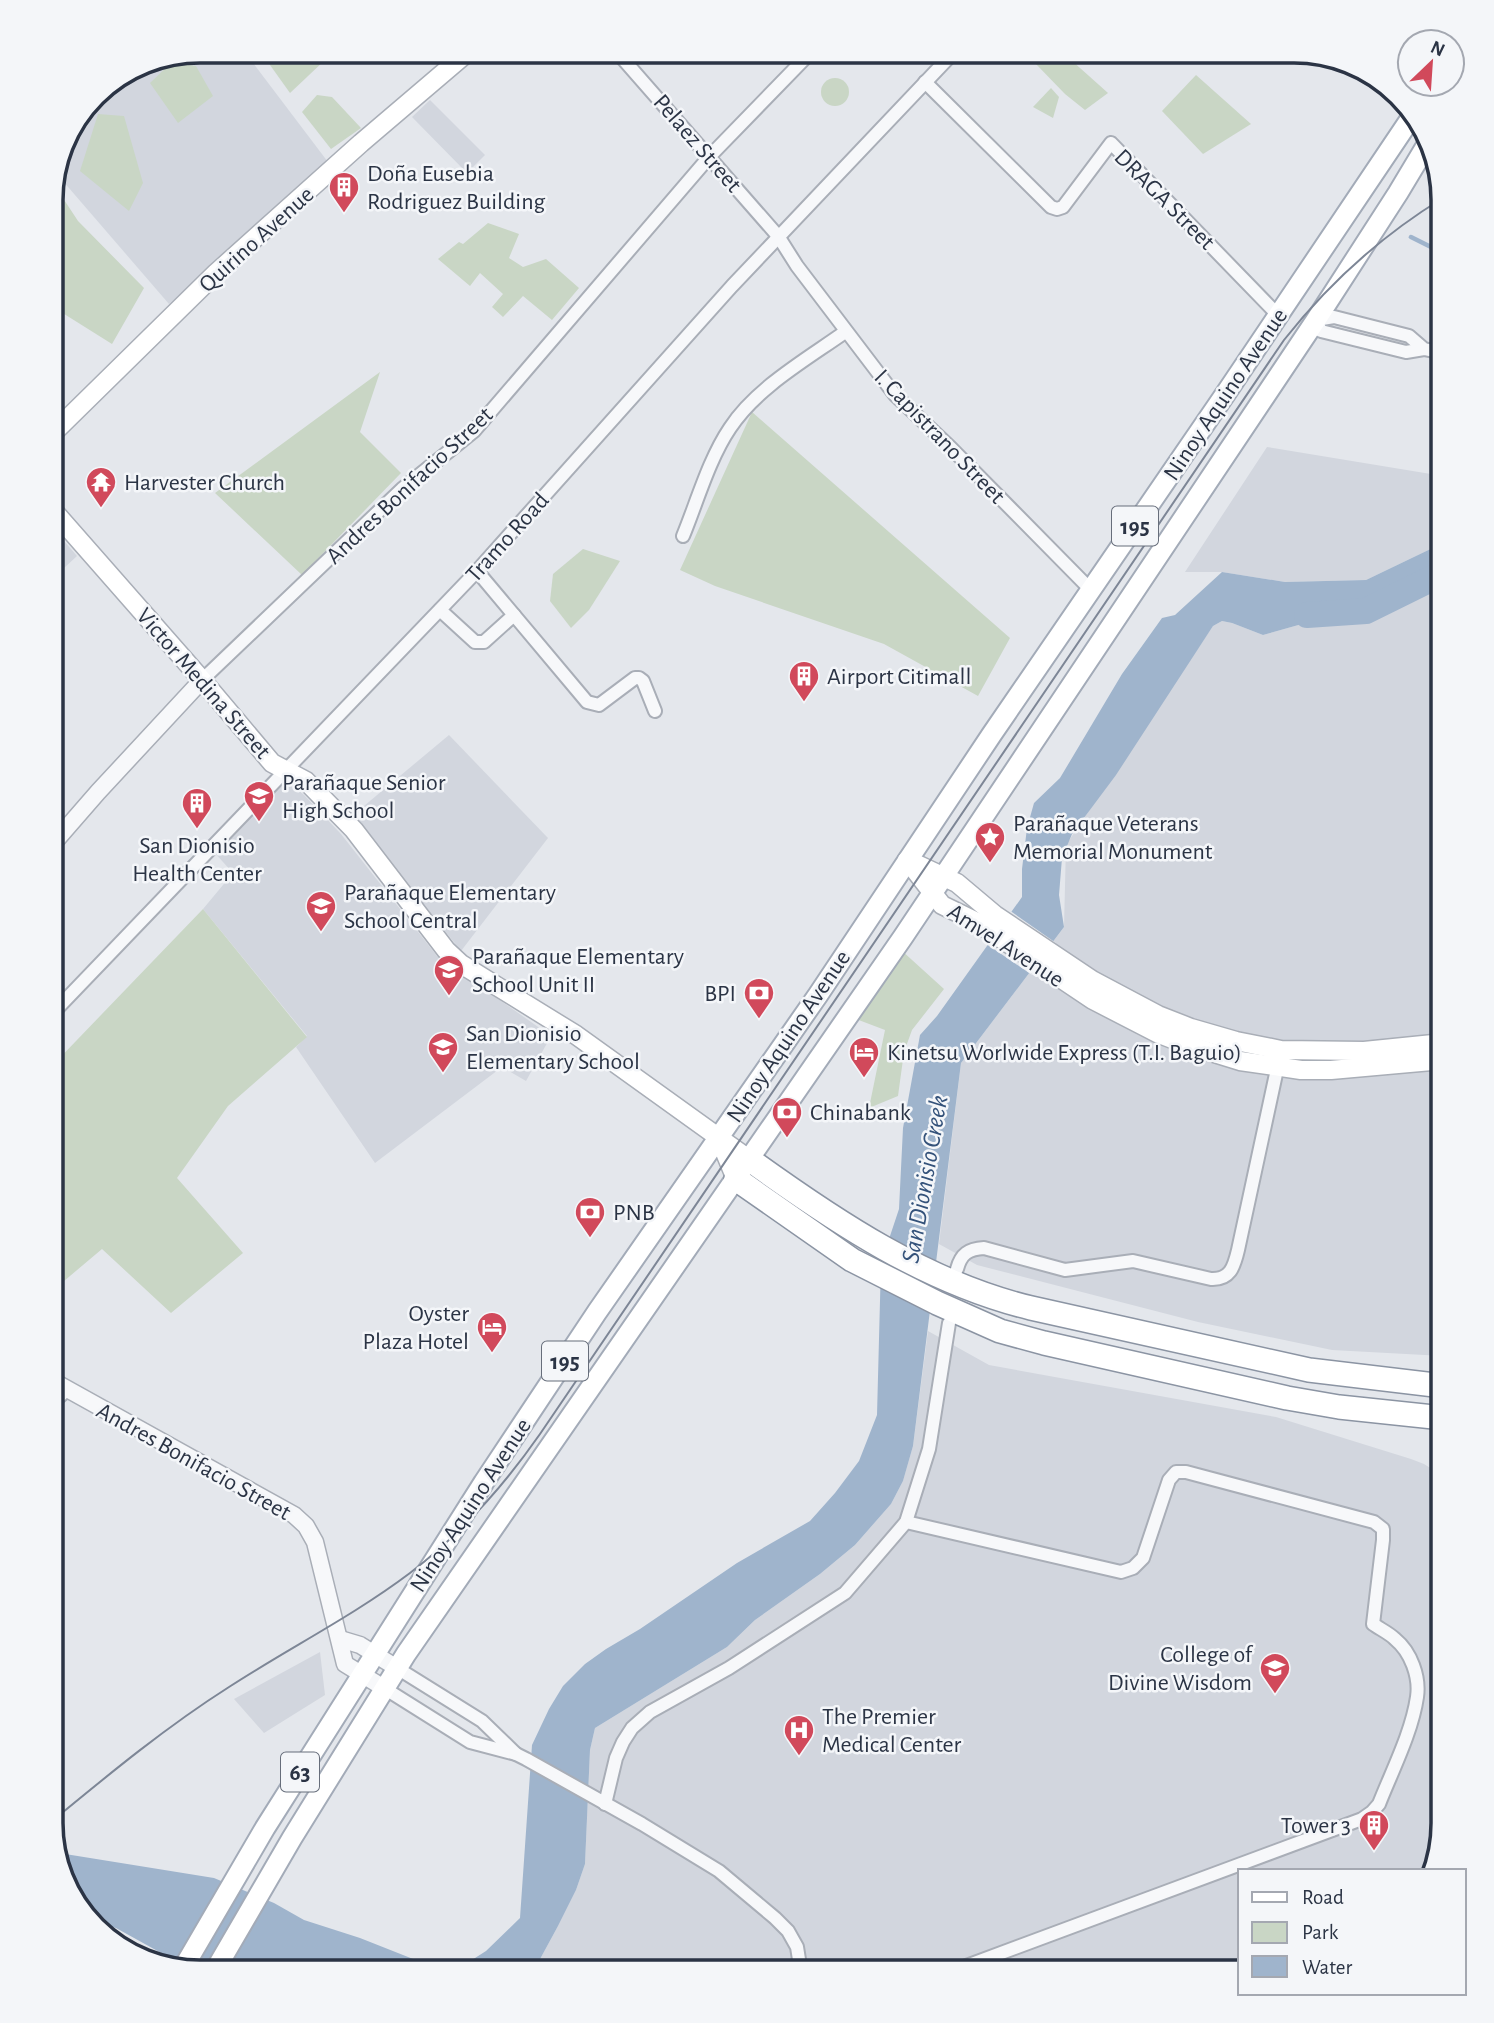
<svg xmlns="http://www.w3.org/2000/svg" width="1494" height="2023" viewBox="0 0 1494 2023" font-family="'Alegreya Sans',sans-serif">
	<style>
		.built { fill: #d2d6de }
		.green { fill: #c9d6c5 }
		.water { fill: #9fb4cc }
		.pier { fill: #e4e7ec }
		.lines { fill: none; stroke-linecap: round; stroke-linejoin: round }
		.stream { stroke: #9fb4cc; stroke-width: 4.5 }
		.river { stroke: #9fb4cc; stroke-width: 26 }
		.minor-casing { stroke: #a9aeb7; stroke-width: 16 }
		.tertiary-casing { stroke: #a9aeb7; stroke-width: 19 }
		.secondary-casing { stroke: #a9aeb7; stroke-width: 21 }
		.primary-casing { stroke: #a3abb8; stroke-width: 23 }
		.motorway-casing { stroke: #8b94a3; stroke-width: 26 }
		.minor { stroke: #f7f8fa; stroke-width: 12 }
		.tertiary { stroke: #f7f8fa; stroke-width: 16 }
		.secondary { stroke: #fff; stroke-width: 18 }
		.primary { stroke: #fff; stroke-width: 19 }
		.motorway { stroke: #fff; stroke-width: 23 }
		.tram { stroke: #7d8696; stroke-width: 2 }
		.labels { text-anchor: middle; stroke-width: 5; stroke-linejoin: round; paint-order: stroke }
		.shield { fill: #f4f6f9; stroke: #676e7b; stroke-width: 2 }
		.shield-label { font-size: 23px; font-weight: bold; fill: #2b3445 }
		.street-label { font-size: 24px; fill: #2b3445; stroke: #f4f6f9 }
		.poi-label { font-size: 24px; fill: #2b3445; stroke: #f4f6f9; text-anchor: start }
		.water-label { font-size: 26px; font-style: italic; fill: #34527a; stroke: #f4f6f9 }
		.rim { fill: none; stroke: #2b3445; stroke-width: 3.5 }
	</style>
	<rect width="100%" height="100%" fill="#e4e7ec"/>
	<g class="built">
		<polygon points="200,51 244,51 331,166 169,304 56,173 66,134 101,88 143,62"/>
		<polygon points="430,100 485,155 467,173 412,117"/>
		<polygon points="1267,447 1443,476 1443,543 1366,580 1285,582 1222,572 1185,572"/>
		<polygon points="51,526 77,556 51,580"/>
		<polygon points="1443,570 1443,1356 1332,1350 1198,1322 977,1265 939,1244 961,1063 1064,927 1066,845 1213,626 1222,621 1232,623 1263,635 1373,604"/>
		<polygon points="449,735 548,838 461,951 352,816"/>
		<polygon points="283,777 304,795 341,834 437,956 551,1036 526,1081 502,1067 375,1163 296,1047 307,1036 203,909 233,873 213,851"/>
		<polygon points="928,1331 989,1365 1276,1417 1411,1459 1424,1464 1443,1476 1443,1824 1430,1871 1240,1871 1240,1972 528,1972 539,1961 558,1926 576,1890 585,1864 590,1750 595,1728 727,1647 755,1620 820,1574 855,1545 891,1504 903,1481 913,1446"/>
		<polygon points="320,1652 325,1695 264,1733 234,1699"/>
	</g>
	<g class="green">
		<polygon points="260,51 318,51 325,60 290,93"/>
		<polygon points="1047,51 1061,51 1108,93 1085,110 1065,94 1035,63"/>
		<polygon points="172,62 196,66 213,96 178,123 150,83"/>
		<polygon points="1196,75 1251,124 1203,154 1162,111"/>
		<circle cx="835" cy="92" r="14"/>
		<polygon points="1051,88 1059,97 1053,118 1033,107"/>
		<polygon points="317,95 332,97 361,128 331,149 302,112"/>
		<polygon points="98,114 124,116 143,183 129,211 80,171"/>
		<polygon points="53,183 78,221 144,288 112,344 61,312 51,324 51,190"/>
		<polygon points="488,223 519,234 509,258 523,267 546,259 579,288 552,320 523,296 503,317 492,307 503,294 480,273 470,286 438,259 459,242 463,244"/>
		<polygon points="380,372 360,432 401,473 302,575 215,493"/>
		<polygon points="752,412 1010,638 978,696 884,644 715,586 680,570"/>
		<polygon points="583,549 620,561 589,610 571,628 550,601 553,574"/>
		<polygon points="203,909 307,1037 228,1106 177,1178 243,1253 171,1313 102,1249 51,1292 51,1067"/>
		<polygon points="901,950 944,989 912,1030 904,1052 898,1096 869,1108 885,1030 856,1019"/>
	</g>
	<g class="water">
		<polygon points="1443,543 1443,570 1373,604 1263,635 1232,623 1222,621 1213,626 1116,775 1072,834 1062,858 1059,895 1064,927 961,1063 913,1446 903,1481 891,1504 855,1545 820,1574 755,1620 727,1647 595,1728 590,1750 585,1864 576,1890 558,1926 539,1961 528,1972 453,1972 486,1951 520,1918 532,1745 549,1709 563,1686 585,1664 606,1649 640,1629 737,1563 810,1521 835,1493 859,1461 877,1415 881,1263 899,1209 903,1128 920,1035 937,1016 1022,897 1022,869 1027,828 1034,803 1060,778 1122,674 1162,618 1175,615 1222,572 1285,582 1366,580"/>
		<polygon points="59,1853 214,1878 274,1903 304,1920 360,1938 446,1972 253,1972 172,1959 116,1928 96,1923 71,1898"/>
	</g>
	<polygon class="pier" points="1009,910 1056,943 1032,975 985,943"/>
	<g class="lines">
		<polyline class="stream" points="1411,237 1443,253"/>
		<polyline class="river" points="1307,615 1366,611 1443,573"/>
		<g class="minor-casing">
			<g id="minor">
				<polyline points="616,51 778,236 797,266 895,395 950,447 1091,590"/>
				<polyline points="925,82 1051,207 1057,209 1063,207 1111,143 1278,315"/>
				<polyline points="1424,349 1409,336 1334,317 1316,320 1321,331 1406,352 1424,349 1443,353"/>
				<path d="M 683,536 C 697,502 709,459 730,428 C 756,388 807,359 845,332"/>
				<polyline points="477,571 587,702 599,705 635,678 639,678 643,681 655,711"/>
				<polyline points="440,610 475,642 484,642 514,615"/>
				<polyline points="202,680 402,489 474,431 710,156 812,51"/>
				<polyline points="51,1015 477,571 732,286 955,51"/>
				<path d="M 957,1269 C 961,1254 968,1249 984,1248 L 1065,1270 L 1133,1261 L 1211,1279 C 1230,1280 1234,1267 1238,1250 L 1279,1060"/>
				<polyline points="51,1404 68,1389"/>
				<path d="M 906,1522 L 1121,1572 L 1133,1568 L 1143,1558 L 1169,1480 L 1176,1472 L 1186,1472 L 1374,1522 L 1383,1529 L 1383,1540 L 1373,1624 C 1380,1629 1389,1633 1395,1639 C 1411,1652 1420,1677 1417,1697 C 1412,1732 1392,1771 1379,1804 L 1372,1812 L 1362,1819 L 950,1972"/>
				<polyline points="397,1668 482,1721 516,1754"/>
				<polyline points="384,1688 470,1742 516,1754 526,1759 642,1824 719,1871 775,1918 788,1931 797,1947 801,1972"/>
				<polyline points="605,1804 616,1758 623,1742 632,1728 650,1712 729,1668 845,1593 906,1522 929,1449 949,1323"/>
			</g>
		</g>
		<g class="tertiary-casing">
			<g id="tertiary">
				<polyline points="51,846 98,792 202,680"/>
				<polyline points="51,1380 294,1515 306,1526 315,1542 345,1664 384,1688"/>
				<polyline points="340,1639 360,1645 397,1668"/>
			</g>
		</g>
		<g class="secondary-casing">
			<g id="secondary">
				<polyline points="51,435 216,273 361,143 469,51"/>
				<polyline points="51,508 202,680 272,763 306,781 354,830 446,950 461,964 576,1035 750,1160"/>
				<polyline points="907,860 942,905 975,921 1093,1000 1157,1033 1188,1045 1240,1061 1301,1070 1331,1070 1443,1060"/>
				<polyline points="910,861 957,883 995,915 1092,980 1158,1015 1191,1028 1236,1041 1281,1050 1364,1051 1443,1043"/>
				<polyline points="719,1138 736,1179"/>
			</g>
		</g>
		<g class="primary-casing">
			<g id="primary">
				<polyline points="182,1970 265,1828 484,1482 597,1312 818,995 992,734 1226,393 1413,115"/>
				<polyline points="214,1972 292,1838 406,1654 903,937 1316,320 1398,193 1428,143"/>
			</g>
		</g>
		<g class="motorway-casing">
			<g id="motorway">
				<path d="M 750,1160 C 836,1222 927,1283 1031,1308 L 1309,1370 L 1443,1386"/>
				<polyline points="736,1179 852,1260 937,1303 1000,1331 1044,1343 1287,1398 1339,1407 1443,1418"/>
			</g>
		</g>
		<use href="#minor" class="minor"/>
		<use href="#tertiary" class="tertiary"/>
		<use href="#secondary" class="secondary"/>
		<use href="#primary" class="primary"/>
		<use href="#motorway" class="motorway"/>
		<path class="tram" d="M 51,1822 C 108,1775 166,1727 229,1687 C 289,1648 353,1616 410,1573 C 461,1534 503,1487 540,1434 L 1284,340 C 1329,283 1381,236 1443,198"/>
	</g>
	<defs>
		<g id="building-pin" transform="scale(1.575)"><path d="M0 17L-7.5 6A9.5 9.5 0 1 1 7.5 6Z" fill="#d1495b" stroke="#f4f6f9"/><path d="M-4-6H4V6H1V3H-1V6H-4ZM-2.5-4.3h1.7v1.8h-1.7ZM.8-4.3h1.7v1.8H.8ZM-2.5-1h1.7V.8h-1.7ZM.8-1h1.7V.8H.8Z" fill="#fff"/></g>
		<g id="temple-pin" transform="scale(1.575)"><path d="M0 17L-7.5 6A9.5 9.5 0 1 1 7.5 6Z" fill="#d1495b" stroke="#f4f6f9"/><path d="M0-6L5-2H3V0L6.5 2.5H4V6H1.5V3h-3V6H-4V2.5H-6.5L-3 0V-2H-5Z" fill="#fff"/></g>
		<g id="school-pin" transform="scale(1.575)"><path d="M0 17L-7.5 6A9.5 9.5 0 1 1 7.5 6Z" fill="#d1495b" stroke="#f4f6f9"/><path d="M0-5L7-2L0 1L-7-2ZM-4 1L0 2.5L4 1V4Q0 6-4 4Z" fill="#fff"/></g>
		<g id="sight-pin" transform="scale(1.575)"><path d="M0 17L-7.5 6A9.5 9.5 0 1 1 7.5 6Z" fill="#d1495b" stroke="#f4f6f9"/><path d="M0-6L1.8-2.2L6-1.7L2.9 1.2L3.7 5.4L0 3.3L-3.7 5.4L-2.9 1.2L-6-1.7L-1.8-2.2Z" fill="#fff"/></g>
		<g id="bank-pin" transform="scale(1.575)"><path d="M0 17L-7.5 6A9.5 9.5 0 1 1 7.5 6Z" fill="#d1495b" stroke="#f4f6f9"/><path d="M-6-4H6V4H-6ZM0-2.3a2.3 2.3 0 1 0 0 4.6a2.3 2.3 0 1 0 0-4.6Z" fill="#fff"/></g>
		<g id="hotel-pin" transform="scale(1.575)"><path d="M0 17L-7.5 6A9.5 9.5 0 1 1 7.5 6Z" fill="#d1495b" stroke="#f4f6f9"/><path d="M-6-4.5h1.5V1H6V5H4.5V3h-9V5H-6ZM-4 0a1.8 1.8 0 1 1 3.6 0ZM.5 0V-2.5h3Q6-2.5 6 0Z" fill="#fff"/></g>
		<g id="university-pin" transform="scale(1.575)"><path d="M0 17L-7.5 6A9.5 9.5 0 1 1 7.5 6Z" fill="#d1495b" stroke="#f4f6f9"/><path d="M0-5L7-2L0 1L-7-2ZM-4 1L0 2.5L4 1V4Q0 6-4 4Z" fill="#fff"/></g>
		<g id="hospital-pin" transform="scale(1.575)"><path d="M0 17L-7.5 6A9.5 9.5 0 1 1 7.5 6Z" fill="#d1495b" stroke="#f4f6f9"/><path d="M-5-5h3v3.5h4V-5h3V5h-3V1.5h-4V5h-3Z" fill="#fff"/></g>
	</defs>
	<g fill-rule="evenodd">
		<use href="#building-pin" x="344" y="187"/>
		<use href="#temple-pin" x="101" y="482"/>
		<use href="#building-pin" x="804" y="676"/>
		<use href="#school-pin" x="259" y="796"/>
		<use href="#building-pin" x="197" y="803"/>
		<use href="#sight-pin" x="990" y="837"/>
		<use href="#school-pin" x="321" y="906"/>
		<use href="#school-pin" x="449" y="970"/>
		<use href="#bank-pin" x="759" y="993"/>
		<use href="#school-pin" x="443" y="1047"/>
		<use href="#hotel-pin" x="864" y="1052"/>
		<use href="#bank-pin" x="787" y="1112"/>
		<use href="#bank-pin" x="590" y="1212"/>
		<use href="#hotel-pin" x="492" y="1327"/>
		<use href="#university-pin" x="1275" y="1668"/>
		<use href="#hospital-pin" x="799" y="1730"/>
		<use href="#building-pin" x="1374" y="1825"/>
	</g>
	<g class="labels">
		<g class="shield">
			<rect x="1112" y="506.5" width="46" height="39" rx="5"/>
			<rect x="542" y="1341.5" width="46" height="39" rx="5"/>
			<rect x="281" y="1752.5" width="38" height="39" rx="5"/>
		</g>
		<g class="shield-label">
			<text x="1135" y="534">195</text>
			<text x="565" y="1369">195</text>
			<text x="300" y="1780">63</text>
		</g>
		<g class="street-label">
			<text transform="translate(698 143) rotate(49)" y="8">Pelaez Street</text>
			<text transform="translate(1165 199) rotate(45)" y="8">DRAGA Street</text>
			<text transform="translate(256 239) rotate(-42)" y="8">Quirino Avenue</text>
			<text transform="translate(1225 394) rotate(-56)" y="8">Ninoy Aquino Avenue</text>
			<text transform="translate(940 436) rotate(46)" y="8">I. Capistrano Street</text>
			<text transform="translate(409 485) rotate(-43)" y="8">Andres Bonifacio Street</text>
			<text transform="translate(507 537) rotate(-48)" y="8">Tramo Road</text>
			<text transform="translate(204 683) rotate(49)" y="8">Victor Medina Street</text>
			<text transform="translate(1006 945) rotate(33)" y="8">Amvel Avenue</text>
			<text transform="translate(788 1036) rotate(-56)" y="8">Ninoy Aquino Avenue</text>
			<text transform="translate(194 1461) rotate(29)" y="8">Andres Bonifacio Street</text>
			<text transform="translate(470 1505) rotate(-57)" y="8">Ninoy Aquino Avenue</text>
		</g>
		<g class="poi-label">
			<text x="367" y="181">Doña Eusebia<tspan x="367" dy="28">Rodriguez Building</tspan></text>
			<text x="124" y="490">Harvester Church</text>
			<text x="827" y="684">Airport Citimall</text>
			<text x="282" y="790">Parañaque Senior<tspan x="282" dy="28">High School</tspan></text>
			<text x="1013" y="831">Parañaque Veterans<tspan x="1013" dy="28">Memorial Monument</tspan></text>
			<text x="197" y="853" text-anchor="middle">San Dionisio<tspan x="197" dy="28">Health Center</tspan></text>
			<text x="344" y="900">Parañaque Elementary<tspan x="344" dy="28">School Central</tspan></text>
			<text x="472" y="964">Parañaque Elementary<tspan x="472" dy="28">School Unit II</tspan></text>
			<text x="736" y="1001" text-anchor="end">BPI</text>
			<text x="466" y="1041">San Dionisio<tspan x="466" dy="28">Elementary School</tspan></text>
			<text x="887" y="1060">Kinetsu Worlwide Express (T.I. Baguio)</text>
			<text x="810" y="1120">Chinabank</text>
			<text x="613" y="1220">PNB</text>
			<text x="469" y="1321" text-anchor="end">Oyster<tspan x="469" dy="28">Plaza Hotel</tspan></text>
			<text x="1252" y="1662" text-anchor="end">College of<tspan x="1252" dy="28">Divine Wisdom</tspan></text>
			<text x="822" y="1724">The Premier<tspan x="822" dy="28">Medical Center</tspan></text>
			<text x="1351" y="1833" text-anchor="end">Tower 3</text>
		</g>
		<g class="water-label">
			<text transform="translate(924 1179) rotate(-80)" y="9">San Dionisio Creek</text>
		</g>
	</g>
	<path d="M0 0H1494V2023H0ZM200 63H1294A137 137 0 0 1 1431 200V1823A137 137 0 0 1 1294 1960H200A137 137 0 0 1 63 1823V200A137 137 0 0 1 200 63Z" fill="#f4f6f9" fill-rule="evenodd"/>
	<path class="rim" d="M200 63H1294A137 137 0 0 1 1431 200V1823A137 137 0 0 1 1294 1960H200A137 137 0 0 1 63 1823V200A137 137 0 0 1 200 63Z"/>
	<rect x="1238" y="1869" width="228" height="126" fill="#f4f6f9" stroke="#a4a8b1" stroke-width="2"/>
	<rect x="1252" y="1892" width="35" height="10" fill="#ffffff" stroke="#a4a8b1" stroke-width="2"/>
	<text x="1302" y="1904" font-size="21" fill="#2b3445">Road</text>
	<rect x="1252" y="1922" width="35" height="21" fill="#c9d6c5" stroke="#a4a8b1" stroke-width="2"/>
	<text x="1302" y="1939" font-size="21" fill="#2b3445">Park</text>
	<rect x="1252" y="1956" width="35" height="21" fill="#9fb4cc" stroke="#a4a8b1" stroke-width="2"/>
	<text x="1302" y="1974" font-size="21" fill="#2b3445">Water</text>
	<g transform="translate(1431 63) rotate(25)"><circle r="33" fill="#f4f6f9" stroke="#a4a8b1" stroke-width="2"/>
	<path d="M0-5L12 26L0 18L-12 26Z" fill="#d1495b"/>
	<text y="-10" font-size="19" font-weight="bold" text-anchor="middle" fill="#2b3445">N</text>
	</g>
</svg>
